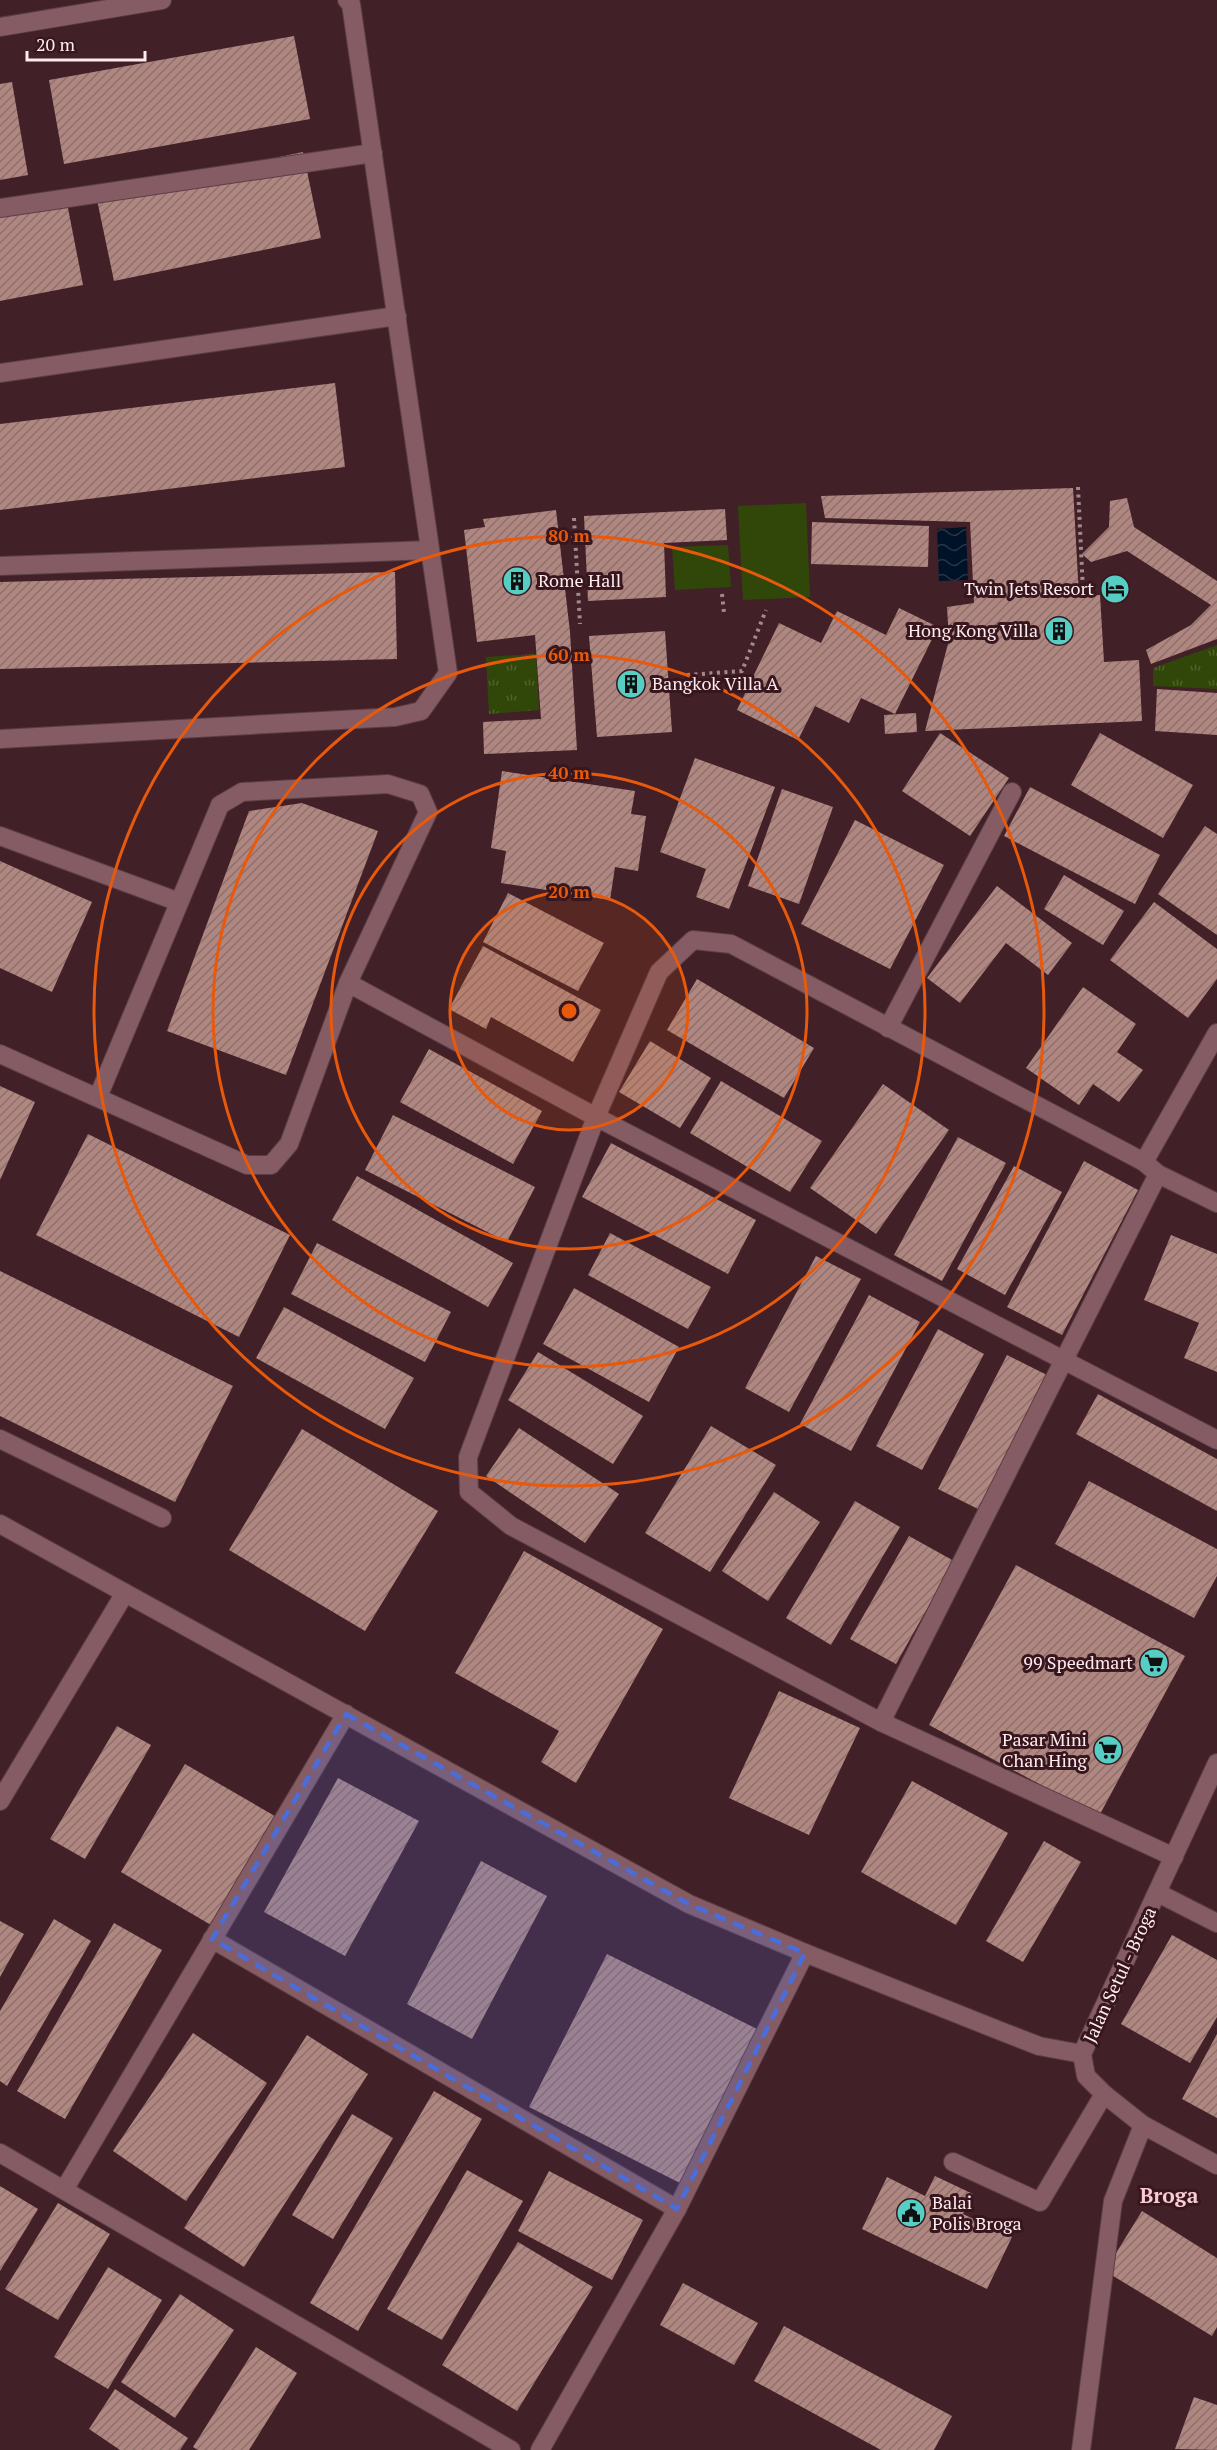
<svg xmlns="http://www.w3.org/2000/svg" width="1217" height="2450" viewBox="0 0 1217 2450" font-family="'PT Serif',serif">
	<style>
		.grass { fill: url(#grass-tufts) }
		.park { fill: #314709 }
		.water { fill: url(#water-waves) }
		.building { fill: url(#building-hatch) }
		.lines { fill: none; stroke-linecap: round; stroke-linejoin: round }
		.service-casing { stroke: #5b3e45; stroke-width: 20 }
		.minor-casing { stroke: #5b3e45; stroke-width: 20 }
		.secondary-casing { stroke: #5b3e45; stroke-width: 20 }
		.path { stroke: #a3898e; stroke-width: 4; stroke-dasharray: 3 4.5; stroke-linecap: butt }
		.service { stroke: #855c63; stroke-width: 18 }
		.minor { stroke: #855c63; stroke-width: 18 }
		.secondary { stroke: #855c63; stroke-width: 18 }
		.marked { fill: #4a6ddc; fill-opacity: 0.2; stroke: #4a6ddc; stroke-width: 4.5; stroke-dasharray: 12 8; stroke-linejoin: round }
		.ring { fill: none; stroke: #e8590c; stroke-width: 3 }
		.labels { text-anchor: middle; stroke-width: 6; stroke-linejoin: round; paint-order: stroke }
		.poi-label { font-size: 18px; fill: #feebee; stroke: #37161d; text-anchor: end }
		.street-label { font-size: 18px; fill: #feebee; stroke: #37161d }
		.quarter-label { font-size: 21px; font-weight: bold; fill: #facbd3; stroke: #37161d }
		.centre { fill: #e8590c; stroke: #37161d; stroke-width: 3 }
		.ring-label { font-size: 18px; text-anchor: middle; font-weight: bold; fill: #e8590c; stroke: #37161d; stroke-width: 6; stroke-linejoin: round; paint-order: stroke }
	</style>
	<defs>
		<pattern id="grass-tufts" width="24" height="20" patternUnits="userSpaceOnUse" patternTransform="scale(1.5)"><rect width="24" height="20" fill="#314709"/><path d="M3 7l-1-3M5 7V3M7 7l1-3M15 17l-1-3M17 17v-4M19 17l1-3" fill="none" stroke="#50622d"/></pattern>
		<pattern id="water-waves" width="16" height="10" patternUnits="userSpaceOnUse" patternTransform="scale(1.5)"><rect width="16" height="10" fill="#001227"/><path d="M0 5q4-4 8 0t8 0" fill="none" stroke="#263547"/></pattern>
		<pattern id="building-hatch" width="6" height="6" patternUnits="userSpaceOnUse" patternTransform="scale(1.5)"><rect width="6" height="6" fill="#b08680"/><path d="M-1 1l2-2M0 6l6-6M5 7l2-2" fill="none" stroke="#8d706c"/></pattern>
	</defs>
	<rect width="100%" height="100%" fill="#422027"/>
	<g class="grass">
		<polygon points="1217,645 1217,689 1153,686 1153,668"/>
		<polygon points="536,654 539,710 489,714 486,657"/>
	</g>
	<g class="park">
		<polygon points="806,503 810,597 743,600 738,506"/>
		<polygon points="728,545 731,587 675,590 672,547"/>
	</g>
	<polygon class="water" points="966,527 968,580 939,581 937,529"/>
	<g class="building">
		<polygon points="294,36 310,119 64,164 49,80"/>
		<polygon points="12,82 28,175 0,180 0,84"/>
		<polygon points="303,152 321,238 114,281 96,195"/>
		<polygon points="67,203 83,285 0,301 0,215"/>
		<polygon points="335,383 345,467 0,510 0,424"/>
		<polygon points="1073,488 1079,596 1100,595 1104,662 1139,660 1142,721 925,731 949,640 947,607 974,603 970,522 825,518 821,496"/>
		<polygon points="1127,498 1134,527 1217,581 1217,639 1151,664 1146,650 1191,625 1211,605 1127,551 1091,562 1082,554 1109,527 1110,501"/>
		<polygon points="725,509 727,540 664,543 666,597 588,601 584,516"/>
		<polygon points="556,510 570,632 577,750 484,754 483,722 541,719 535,635 477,642 464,530 485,527 483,519"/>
		<polygon points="812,522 929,526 928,567 811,564"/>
		<polygon points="395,572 397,659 0,669 0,582"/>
		<polygon points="899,608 938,627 895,714 861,698 849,723 815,706 798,740 737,710 779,623 821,643 837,611 886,635"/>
		<polygon points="665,631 672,732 597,737 589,636"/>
		<polygon points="1157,689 1217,693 1217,735 1155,731"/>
		<polygon points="916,713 917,732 885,734 884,715"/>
		<polygon points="940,733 1009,778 970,836 902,791"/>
		<polygon points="1100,733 1193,785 1163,838 1071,785"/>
		<polygon points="695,758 775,787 729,909 696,897 706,869 660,852"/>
		<polygon points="502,771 635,791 631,814 646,816 638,871 615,867 610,900 501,883 506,851 491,848"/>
		<polygon points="1030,787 1160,855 1135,904 1004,836"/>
		<polygon points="782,789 833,807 799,904 748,886"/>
		<polygon points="302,803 378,831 286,1075 167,1031 249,811"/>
		<polygon points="855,820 944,865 890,969 801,924"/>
		<polygon points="1205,826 1217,834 1217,935 1158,894"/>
		<polygon points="0,861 92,902 52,992 0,968"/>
		<polygon points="1064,875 1124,911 1103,945 1044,909"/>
		<polygon points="997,886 1072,943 1048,975 1006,943 960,1003 927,978"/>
		<polygon points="508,893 604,943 578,991 483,942"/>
		<polygon points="1154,902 1217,949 1217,979 1188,1018 1110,960"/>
		<polygon points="483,946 601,1010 573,1062 491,1017 486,1029 449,1009"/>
		<polygon points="697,979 814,1048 784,1098 667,1030"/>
		<polygon points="1083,987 1136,1024 1117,1052 1143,1070 1119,1102 1093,1084 1079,1105 1026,1068"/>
		<polygon points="650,1041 711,1078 680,1128 619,1092"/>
		<polygon points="429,1049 542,1111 513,1164 400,1102"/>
		<polygon points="721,1081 822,1141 790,1192 690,1133"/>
		<polygon points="883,1084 949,1130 876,1234 810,1188"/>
		<polygon points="0,1086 35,1102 0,1180"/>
		<polygon points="393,1115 535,1187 507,1242 365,1170"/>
		<polygon points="88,1134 290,1235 239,1337 36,1235"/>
		<polygon points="958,1137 1006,1163 942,1281 894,1255"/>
		<polygon points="611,1143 756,1220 728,1274 582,1197"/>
		<polygon points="1084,1161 1138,1190 1062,1335 1007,1307"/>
		<polygon points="1014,1166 1062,1192 1005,1295 957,1269"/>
		<polygon points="357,1176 513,1263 488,1307 332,1220"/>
		<polygon points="610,1233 711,1287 688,1329 588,1275"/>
		<polygon points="1171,1235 1217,1254 1217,1372 1184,1358 1199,1323 1144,1300"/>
		<polygon points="317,1243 451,1312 425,1362 291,1294"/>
		<polygon points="816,1256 861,1279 789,1412 745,1388"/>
		<polygon points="0,1271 233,1386 175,1502 0,1416"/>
		<polygon points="574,1288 679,1347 649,1402 543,1344"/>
		<polygon points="869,1295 920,1322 851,1451 800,1424"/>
		<polygon points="284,1307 414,1378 385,1429 256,1358"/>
		<polygon points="938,1329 984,1354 922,1470 876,1446"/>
		<polygon points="538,1352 643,1416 613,1464 508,1400"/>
		<polygon points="1007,1355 1049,1376 980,1510 938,1489"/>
		<polygon points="1098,1394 1217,1459 1217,1511 1076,1434"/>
		<polygon points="711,1426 776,1465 710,1572 645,1533"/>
		<polygon points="519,1428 619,1494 585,1543 486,1476"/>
		<polygon points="302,1429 438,1511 365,1631 229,1550"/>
		<polygon points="1089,1481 1217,1549 1217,1576 1194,1618 1055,1544"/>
		<polygon points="774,1492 820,1522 768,1601 722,1571"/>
		<polygon points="855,1501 900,1527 831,1645 786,1618"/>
		<polygon points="909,1536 954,1561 896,1664 850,1639"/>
		<polygon points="524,1551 663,1629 576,1783 541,1762 559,1731 455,1673"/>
		<polygon points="1016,1565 1185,1656 1099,1816 929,1725"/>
		<polygon points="779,1691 860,1728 809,1835 729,1798"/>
		<polygon points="117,1726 151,1745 85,1859 50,1839"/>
		<polygon points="185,1764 280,1819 216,1928 121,1872"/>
		<polygon points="338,1778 419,1821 345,1956 264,1912"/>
		<polygon points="912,1781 1008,1833 956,1925 861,1872"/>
		<polygon points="1044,1841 1081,1862 1023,1962 986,1941"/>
		<polygon points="481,1861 547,1896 472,2039 407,2004"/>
		<polygon points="54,1919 91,1941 7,2086 0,2081 0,2011"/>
		<polygon points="0,1921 24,1934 0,1977"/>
		<polygon points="114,1923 162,1950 65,2119 17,2091"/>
		<polygon points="1172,1935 1217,1960 1217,2017 1190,2063 1121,2024"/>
		<polygon points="607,1954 763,2032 684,2185 529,2107"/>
		<polygon points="193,2033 267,2083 186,2201 113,2151"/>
		<polygon points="1217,2034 1217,2118 1182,2099"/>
		<polygon points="307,2035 368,2074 244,2267 184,2228"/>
		<polygon points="434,2091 482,2119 358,2331 310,2303"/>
		<polygon points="352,2114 393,2138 333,2239 292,2215"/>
		<polygon points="467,2170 523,2201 442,2340 387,2309"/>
		<polygon points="549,2171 643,2220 612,2280 518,2231"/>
		<polygon points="935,2176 973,2194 963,2214 1012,2237 987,2289 862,2229 887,2177 925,2196"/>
		<polygon points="0,2186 38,2209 0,2271"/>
		<polygon points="58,2203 110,2234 58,2320 5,2289"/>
		<polygon points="1142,2211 1217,2258 1217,2327 1212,2336 1105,2271"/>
		<polygon points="518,2242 593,2287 517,2411 442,2365"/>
		<polygon points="108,2267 162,2300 108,2389 54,2357"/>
		<polygon points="683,2283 758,2323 734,2365 660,2325"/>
		<polygon points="180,2294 234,2330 175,2418 121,2382"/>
		<polygon points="784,2326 952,2416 934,2450 881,2450 754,2381"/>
		<polygon points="256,2347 297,2373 249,2450 198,2450 193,2447"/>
		<polygon points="115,2389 188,2438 180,2450 120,2450 89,2429"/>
		<polygon points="1194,2397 1217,2405 1217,2450 1175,2449"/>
	</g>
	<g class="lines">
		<g class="service-casing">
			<g id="service">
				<polyline points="0,208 373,153"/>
				<polyline points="0,566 430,550"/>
				<polyline points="220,805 242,792 388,784 420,794 428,812 348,983"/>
				<polyline points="0,836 179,902"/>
				<polyline points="881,1722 1158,1174"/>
				<polyline points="953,2162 1040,2202 1104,2094"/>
			</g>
		</g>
		<g class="minor-casing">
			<g id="minor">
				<polyline points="0,27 162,0"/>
				<polyline points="0,373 397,316"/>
				<polyline points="0,739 395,717 421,711 448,673 351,4 347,0"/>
				<polyline points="888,1028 1012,792"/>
				<polyline points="0,1054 247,1165 271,1165 289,1144 348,983 596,1117 1217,1440"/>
				<polyline points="98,1097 220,805"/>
				<polyline points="1144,1162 1217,1033"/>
				<polyline points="0,1439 162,1518"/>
				<polyline points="0,1524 689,1904 805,1953 1003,2032 1039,2046 1082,2054"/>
				<polyline points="0,1801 125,1593"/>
				<polyline points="1174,1857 881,1722 511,1526 469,1492 468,1457 596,1117 659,972 693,940 731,944 1144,1162 1158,1174 1217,1203"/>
				<polyline points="1158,1893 1217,1923"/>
				<polyline points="212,1939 677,2209"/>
				<polyline points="0,2153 511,2450"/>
				<polyline points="64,2190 346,1714"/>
				<polyline points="540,2450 677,2209 805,1953"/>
				<polyline points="1081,2450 1113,2201 1143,2125"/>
			</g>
		</g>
		<g class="secondary-casing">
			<polyline id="secondary" points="1217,1763 1082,2054 1086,2076 1104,2094 1143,2125 1217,2165"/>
		</g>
		<g class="path">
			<polyline points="1078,487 1083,591"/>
			<polyline points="574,518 580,624"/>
			<polyline points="722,594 724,613"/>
			<polyline points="687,675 742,671 766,610"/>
		</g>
		<use href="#service" class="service"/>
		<use href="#minor" class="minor"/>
		<use href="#secondary" class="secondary"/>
	</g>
	<path class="marked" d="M 346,1714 L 689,1904 L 805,1953 L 677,2209 L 212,1939 Z"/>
	<circle cx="569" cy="1011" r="119" fill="#e8590c" fill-opacity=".12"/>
	<g class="ring">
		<circle cx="569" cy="1011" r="119"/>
		<circle cx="569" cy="1011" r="238"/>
		<circle cx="569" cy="1011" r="356"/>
		<circle cx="569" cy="1011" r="475"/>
	</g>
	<defs>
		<g id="building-disc" transform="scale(1.5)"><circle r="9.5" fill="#56cec4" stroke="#37161d"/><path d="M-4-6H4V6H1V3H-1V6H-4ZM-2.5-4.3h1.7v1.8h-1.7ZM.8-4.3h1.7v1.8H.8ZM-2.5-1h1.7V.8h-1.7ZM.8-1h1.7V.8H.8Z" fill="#111"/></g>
		<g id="hotel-disc" transform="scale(1.5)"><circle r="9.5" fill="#56cec4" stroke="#37161d"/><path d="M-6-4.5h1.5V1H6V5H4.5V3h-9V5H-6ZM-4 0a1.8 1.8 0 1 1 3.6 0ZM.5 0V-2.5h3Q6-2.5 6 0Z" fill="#111"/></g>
		<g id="supermarket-disc" transform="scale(1.5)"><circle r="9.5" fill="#56cec4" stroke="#37161d"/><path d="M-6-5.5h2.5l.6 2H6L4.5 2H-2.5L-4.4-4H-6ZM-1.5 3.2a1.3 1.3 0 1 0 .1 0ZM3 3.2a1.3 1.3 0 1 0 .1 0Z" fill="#111"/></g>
		<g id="civic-disc" transform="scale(1.5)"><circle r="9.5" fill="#56cec4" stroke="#37161d"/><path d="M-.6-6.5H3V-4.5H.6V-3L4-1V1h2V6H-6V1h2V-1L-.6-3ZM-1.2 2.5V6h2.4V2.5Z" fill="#111"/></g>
	</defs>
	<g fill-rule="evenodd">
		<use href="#building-disc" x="517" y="581"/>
		<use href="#hotel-disc" x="1115" y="589"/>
		<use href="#building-disc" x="1059" y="631"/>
		<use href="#building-disc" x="631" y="684"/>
		<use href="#supermarket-disc" x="1154" y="1663"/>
		<use href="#supermarket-disc" x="1108" y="1750"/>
		<use href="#civic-disc" x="911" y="2213"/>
	</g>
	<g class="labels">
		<g class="poi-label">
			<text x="538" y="587" text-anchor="start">Rome Hall</text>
			<text x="1094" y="595">Twin Jets Resort</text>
			<text x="1038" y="637">Hong Kong Villa</text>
			<text x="652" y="690" text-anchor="start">Bangkok Villa A</text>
			<text x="1133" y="1669">99 Speedmart</text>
			<text x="1087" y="1746">Pasar Mini<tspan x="1087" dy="21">Chan Hing</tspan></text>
			<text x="932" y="2209" text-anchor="start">Balai<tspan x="932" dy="21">Polis Broga</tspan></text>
		</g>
		<g class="street-label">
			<text transform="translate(1120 1975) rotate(-65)" y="6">Jalan Setul - Broga</text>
		</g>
		<g class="quarter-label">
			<text x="1169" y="2203">Broga</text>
		</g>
	</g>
	<circle cx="569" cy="1011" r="9" class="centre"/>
	<g class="ring-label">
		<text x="569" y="542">80 m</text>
		<text x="569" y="661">60 m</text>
		<text x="569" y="779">40 m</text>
		<text x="569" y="898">20 m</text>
	</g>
	<path d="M27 51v9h118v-9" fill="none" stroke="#feebee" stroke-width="3"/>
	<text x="36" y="51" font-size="18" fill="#feebee" stroke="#37161d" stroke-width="4.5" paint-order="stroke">20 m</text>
</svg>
